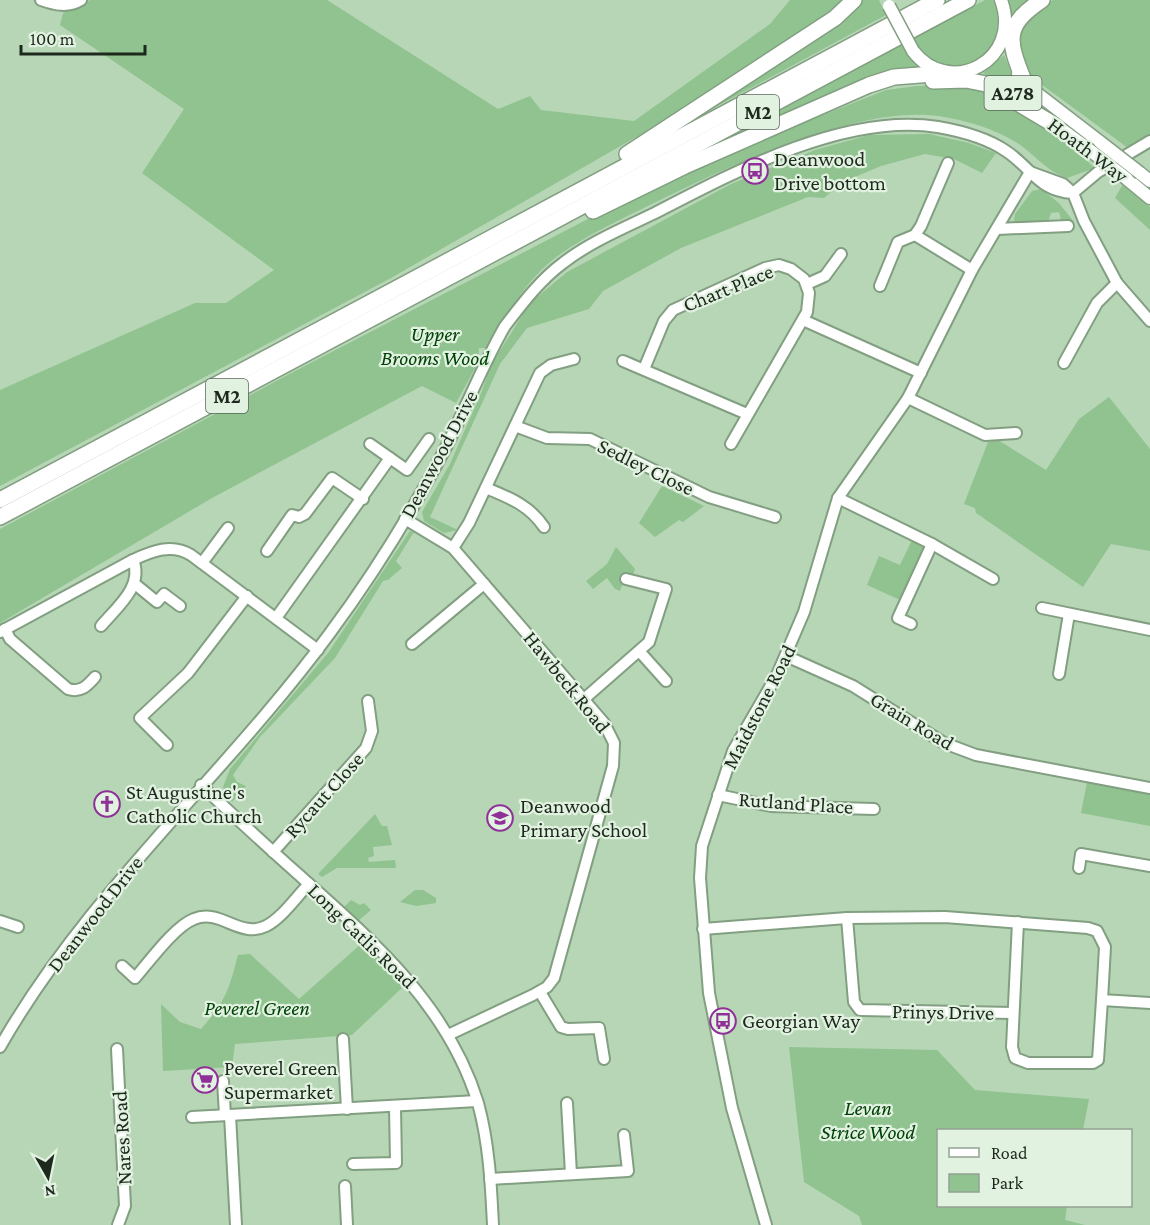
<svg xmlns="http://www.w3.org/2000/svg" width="1150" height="1225" viewBox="0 0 1150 1225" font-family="'Crimson Pro',serif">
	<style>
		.green { fill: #90c38f }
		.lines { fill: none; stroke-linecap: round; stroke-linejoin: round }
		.minor-casing { stroke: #829f81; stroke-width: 14 }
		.major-casing { stroke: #829f81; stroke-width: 15 }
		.highway-casing { stroke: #829f81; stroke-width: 18 }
		.minor { stroke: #fff; stroke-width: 10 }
		.major { stroke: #fff; stroke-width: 12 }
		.highway { stroke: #fff; stroke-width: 15 }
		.major-bridge-casing { stroke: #829f81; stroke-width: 15; stroke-linecap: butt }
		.major-bridge { stroke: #fff; stroke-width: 12 }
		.labels { text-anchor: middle; stroke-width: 4.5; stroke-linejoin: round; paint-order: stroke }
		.shield { fill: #e2f2e1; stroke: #586558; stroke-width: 1.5 }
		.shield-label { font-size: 20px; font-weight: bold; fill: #1d291d }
		.street-label { font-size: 21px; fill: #1d291d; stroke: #e2f2e1 }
		.poi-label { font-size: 21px; fill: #1d291d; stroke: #e2f2e1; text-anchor: start }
		.park-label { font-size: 21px; font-style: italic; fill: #004207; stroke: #e2f2e1 }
	</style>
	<rect width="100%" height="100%" fill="#b7d6b6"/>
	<g class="green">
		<polygon points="90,0 327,0 498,109 530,96 541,110 634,121 770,24 790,0 847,0 643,133 391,278 0,486 0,390 195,303 226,303 274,270 142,173 184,109 60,25 63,13"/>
		<polygon points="859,0 879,0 886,15 673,130"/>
		<path d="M 985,0 L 993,0 C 1013,46 965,90 926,57 C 920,53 916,44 912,38 Z"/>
		<polygon points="1009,0 1031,0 1020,7 1011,17"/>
		<polygon points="1053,0 1150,0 1150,136 1128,148 1030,76 1021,63 1018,28 1026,16"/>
		<polygon points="902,45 925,73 708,149"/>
		<polygon points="1004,55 1011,72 1029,95 1025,99 983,73"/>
		<path d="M 982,85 L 1058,135 L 1095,168 L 1067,178 C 1049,172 1038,159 1023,147 C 1000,130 966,120 938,116 C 855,105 725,168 650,205 C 618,221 584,236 555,258 C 525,281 506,316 487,348 L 479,348 L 478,363 L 456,403 L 422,386 L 212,498 L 0,623 L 0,529 L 295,371 L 613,206 L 777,133 L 886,90 L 917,86 Z"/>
		<polygon points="929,134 969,143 996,153 982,173 954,159 925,154 881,166 843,182 824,198 808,197 681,248 603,291 589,309 527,328 500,364 430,517 458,530 444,533 424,521 422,512 450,464 482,391 491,365 530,303 567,272 731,184 815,150 869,135"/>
		<polygon points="1123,184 1150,207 1150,230 1115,198"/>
		<polygon points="1041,189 1059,203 1074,222 1061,220 1059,212 1051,213 1048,222 1018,224 1014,220 1015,214 1032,191"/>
		<polygon points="1109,397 1150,449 1150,551 1111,544 1083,587 976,513 975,508 964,504 988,442 998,440 1046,470 1079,419"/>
		<polygon points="662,486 704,506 683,522 679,520 655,537 639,523"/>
		<polygon points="410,531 414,532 396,561 402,568 388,580 383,581 335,658 260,737 233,775 237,782 246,786 232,802 223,787 230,769 328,653"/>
		<polygon points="912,540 922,545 924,549 900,600 867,585 879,556 900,565"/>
		<polygon points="616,547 635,569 633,575 626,574 620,591 615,589 607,578 593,589 586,581 607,564"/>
		<polygon points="1087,782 1150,794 1150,826 1081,813"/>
		<polygon points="375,814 382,826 387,826 392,845 373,847 374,856 368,858 369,862 395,860 396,868 337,868 322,877 318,874"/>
		<polygon points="415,890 423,890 436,898 436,903 416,906 400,902"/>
		<polygon points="351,900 360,905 364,903 371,910 358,921 344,907"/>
		<path d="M 362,943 L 404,986 L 352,1035 L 235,1044 L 232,1067 L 163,1071 L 161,1004 L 180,1022 L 201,1029 C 226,1001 229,989 238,955 L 250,954 L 299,999 Z"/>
		<polygon points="789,1047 937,1050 975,1090 1089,1099 1083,1130 938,1130 938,1206 1067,1206 1065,1220 1085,1225 862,1225 859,1216 804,1182"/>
	</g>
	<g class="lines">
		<g class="minor-casing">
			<g id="minor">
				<path d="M 41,0 C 55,5 68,8 81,0"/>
				<polyline points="1030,172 1063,184 1073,193 1084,221 1117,283 1150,321"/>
				<polyline points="1073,193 1098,172 1150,141"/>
				<polyline points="997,229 1068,226"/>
				<polyline points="915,235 972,270"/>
				<polyline points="807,284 825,276 841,254"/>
				<polyline points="880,286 898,242 915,235 921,226 948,163"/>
				<polyline points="803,320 921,373"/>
				<polyline points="623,361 747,414"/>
				<polyline points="1064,363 1097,303 1117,283"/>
				<polyline points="644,369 664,321 673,310 765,268 779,265 791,269 804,279 809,293 807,312 731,444"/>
				<polyline points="908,398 985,435 1016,433"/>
				<polyline points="515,426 547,438 590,439 709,497 775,517"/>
				<polyline points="370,444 407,470 429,439"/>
				<path d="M 486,488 C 510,498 529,505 544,527"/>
				<polyline points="838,498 932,544 993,579"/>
				<polyline points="405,519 453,548 604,723 614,743 613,766 554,978 547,987 533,995 448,1035"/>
				<polyline points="453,548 469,523 540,373 551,365 574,359"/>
				<polyline points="267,551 292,515 299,517 305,514 332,478 363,499"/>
				<polyline points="202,563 228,528"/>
				<polyline points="135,584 157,602 164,594 180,606"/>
				<polyline points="1042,608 1150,630"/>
				<polyline points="276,618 390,458"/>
				<polyline points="911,624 898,618 932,544"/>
				<path d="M 101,626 C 117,607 144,586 133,560"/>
				<path d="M 5,629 L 10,639 L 68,689 C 81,693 87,686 95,677"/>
				<path d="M 0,632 L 133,560 C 152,551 172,543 191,555 L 318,650"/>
				<polyline points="412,644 484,584"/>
				<polyline points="640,652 666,681"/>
				<polyline points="786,656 853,686 944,743 976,755 1150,788"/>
				<polyline points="1059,674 1069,614"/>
				<polyline points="584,699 649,642 666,589 626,579"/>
				<polyline points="167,745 140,718 188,673 247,596"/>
				<path d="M 201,785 C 233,815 265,845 298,874 C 372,940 448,1005 478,1103 C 489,1143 491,1184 493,1225"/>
				<polyline points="718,795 771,806 874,809"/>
				<polyline points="273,852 366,748 372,731 368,701"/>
				<polyline points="1079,868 1081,854 1150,866"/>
				<polyline points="847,918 854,1002 860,1010 1013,1013"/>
				<polyline points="0,921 18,927"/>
				<polyline points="1018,922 1012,1047 1015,1058 1028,1063 1093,1063 1098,1060 1102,1000"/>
				<polyline points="703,929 847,918 945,917 1088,928 1097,931 1105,947 1102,1000 1150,1003"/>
				<path d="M 122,966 L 135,978 C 149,962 175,926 194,919 C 220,908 240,939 266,926 C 282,918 296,897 309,884"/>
				<polyline points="540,992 561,1027 568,1029 599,1028 604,1059"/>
				<polyline points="343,1039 347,1109"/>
				<path d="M 0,1047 C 88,892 226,775 330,633 C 373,575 412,512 445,449 C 466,408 482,366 505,326 C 522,304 540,280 563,263 C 590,242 624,228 655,213 C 734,172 846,112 938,127 C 961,131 987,138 1006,151 C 1032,168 1038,191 1073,193"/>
				<polyline points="117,1049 125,1206 118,1225"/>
				<polyline points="223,1081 225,1115"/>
				<polyline points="567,1103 571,1174"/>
				<polyline points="230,1115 236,1225"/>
				<polyline points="192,1117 477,1101"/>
				<polyline points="353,1164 396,1163 395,1107"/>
				<polyline points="490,1179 628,1171 624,1135"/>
				<polyline points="345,1186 347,1225"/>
				<polyline points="766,1225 732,1108 709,993 700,878 702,846 733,751 777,675 804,612 838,498 908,398 972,270 1030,172"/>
			</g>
		</g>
		<g class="major-casing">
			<g id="major">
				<path d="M 913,51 C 950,99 1023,60 1001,0"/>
				<polyline points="1018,74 1039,95 1100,142"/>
				<polyline points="1053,123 1087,148"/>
				<polyline points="1140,173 1150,181"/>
				<polyline points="1127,179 1150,198"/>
			</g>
		</g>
		<g class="highway-casing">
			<g id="highway">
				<polyline points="933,81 966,80 986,84 1058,127"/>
				<path d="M 1024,81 C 1008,41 1003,26 1042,0"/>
				<polyline points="627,154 835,18 854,0"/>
				<polyline points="593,211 685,166 869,85 894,77 946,73"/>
				<polyline points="0,500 937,0"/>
				<polyline points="0,517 968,0"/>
			</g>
		</g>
		<use href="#minor" class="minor"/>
		<use href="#major" class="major"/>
		<use href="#highway" class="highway"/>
		<g class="major-bridge-casing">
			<g id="major-bridge">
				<polyline points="889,6 913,51"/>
				<polyline points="1100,142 1140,173"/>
				<polyline points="1087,148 1127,179"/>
			</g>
		</g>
		<use href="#major-bridge" class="major-bridge"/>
	</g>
	<defs>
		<g id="bus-ring" transform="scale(1.35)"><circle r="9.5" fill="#e2f2e1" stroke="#8f3098" stroke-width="1.5"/><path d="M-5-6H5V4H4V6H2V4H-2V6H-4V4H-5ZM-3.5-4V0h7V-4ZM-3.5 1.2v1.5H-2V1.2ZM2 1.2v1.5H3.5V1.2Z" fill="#8f3098"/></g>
		<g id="church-ring" transform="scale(1.35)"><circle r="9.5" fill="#e2f2e1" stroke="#8f3098" stroke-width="1.5"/><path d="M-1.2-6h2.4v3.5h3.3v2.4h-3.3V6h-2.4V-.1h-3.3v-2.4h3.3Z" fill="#8f3098"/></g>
		<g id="school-ring" transform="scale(1.35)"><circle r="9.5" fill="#e2f2e1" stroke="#8f3098" stroke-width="1.5"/><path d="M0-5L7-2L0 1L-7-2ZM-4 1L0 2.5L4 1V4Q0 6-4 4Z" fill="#8f3098"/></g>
		<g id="supermarket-ring" transform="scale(1.35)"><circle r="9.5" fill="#e2f2e1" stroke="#8f3098" stroke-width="1.5"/><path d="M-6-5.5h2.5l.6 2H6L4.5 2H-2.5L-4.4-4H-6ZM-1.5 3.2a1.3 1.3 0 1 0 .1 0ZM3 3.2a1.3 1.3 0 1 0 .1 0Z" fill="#8f3098"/></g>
	</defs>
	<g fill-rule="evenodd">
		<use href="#bus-ring" x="755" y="171"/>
		<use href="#church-ring" x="107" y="804"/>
		<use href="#school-ring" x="500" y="818"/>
		<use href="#bus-ring" x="723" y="1021"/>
		<use href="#supermarket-ring" x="205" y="1080"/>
	</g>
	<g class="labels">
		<g class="shield">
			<rect x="984.5" y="76" width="57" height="34" rx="4.5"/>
			<rect x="737" y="95" width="42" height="34" rx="4.5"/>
			<rect x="206" y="379" width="42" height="34" rx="4.5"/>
		</g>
		<g class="shield-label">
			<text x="1013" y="100">A278</text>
			<text x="758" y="119">M2</text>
			<text x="227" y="403">M2</text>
		</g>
		<g class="street-label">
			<text transform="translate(1088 150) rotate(37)" y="7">Hoath Way</text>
			<text transform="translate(728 288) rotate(-22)" y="7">Chart Place</text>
			<text transform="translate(439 454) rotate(-62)" y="7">Deanwood Drive</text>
			<text transform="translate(646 467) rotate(26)" y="7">Sedley Close</text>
			<text transform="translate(567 682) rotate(51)" y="7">Hawbeck Road</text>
			<text transform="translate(759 707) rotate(-63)" y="7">Maidstone Road</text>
			<text transform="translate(912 721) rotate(31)" y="7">Grain Road</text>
			<text transform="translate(324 795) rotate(-48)" y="7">Rycaut Close</text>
			<text transform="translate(796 803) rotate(4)" y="7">Rutland Place</text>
			<text transform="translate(95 914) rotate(-52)" y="7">Deanwood Drive</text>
			<text transform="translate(362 936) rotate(44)" y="7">Long Catlis Road</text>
			<text transform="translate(943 1012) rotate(1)" y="7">Prinys Drive</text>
			<text transform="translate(122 1138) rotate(-93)" y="7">Nares Road</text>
		</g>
		<g class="poi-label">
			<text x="774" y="166">Deanwood<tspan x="774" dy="24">Drive bottom</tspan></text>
			<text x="126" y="799">St Augustine's<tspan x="126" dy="24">Catholic Church</tspan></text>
			<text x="520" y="813">Deanwood<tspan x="520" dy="24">Primary School</tspan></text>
			<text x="742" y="1028">Georgian Way</text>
			<text x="224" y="1075">Peverel Green<tspan x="224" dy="24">Supermarket</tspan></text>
		</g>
		<g class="park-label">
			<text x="435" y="341">Upper<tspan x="435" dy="24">Brooms Wood</tspan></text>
			<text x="257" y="1015">Peverel Green</text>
			<text x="868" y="1115">Levan<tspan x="868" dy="24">Strice Wood</tspan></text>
		</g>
	</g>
	<rect x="937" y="1129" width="195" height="78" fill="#e2f2e1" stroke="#93a293" stroke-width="1.5"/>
	<rect x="949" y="1148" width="30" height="9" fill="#ffffff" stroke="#93a293" stroke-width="1.5"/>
	<text x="991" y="1159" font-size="18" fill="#1d291d">Road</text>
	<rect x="949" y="1174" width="30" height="18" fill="#90c38f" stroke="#93a293" stroke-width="1.5"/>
	<text x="991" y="1189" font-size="18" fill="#1d291d">Park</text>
	<g transform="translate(48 1177) rotate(171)" stroke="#e2f2e1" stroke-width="4.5" paint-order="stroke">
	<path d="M0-4.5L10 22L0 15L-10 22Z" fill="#1d291d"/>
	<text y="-9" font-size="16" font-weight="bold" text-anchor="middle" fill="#1d291d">N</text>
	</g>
	<path d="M21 45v9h124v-9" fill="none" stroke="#1d291d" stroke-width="3"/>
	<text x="30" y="45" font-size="18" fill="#1d291d" stroke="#e2f2e1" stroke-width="4.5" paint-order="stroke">100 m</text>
</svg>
